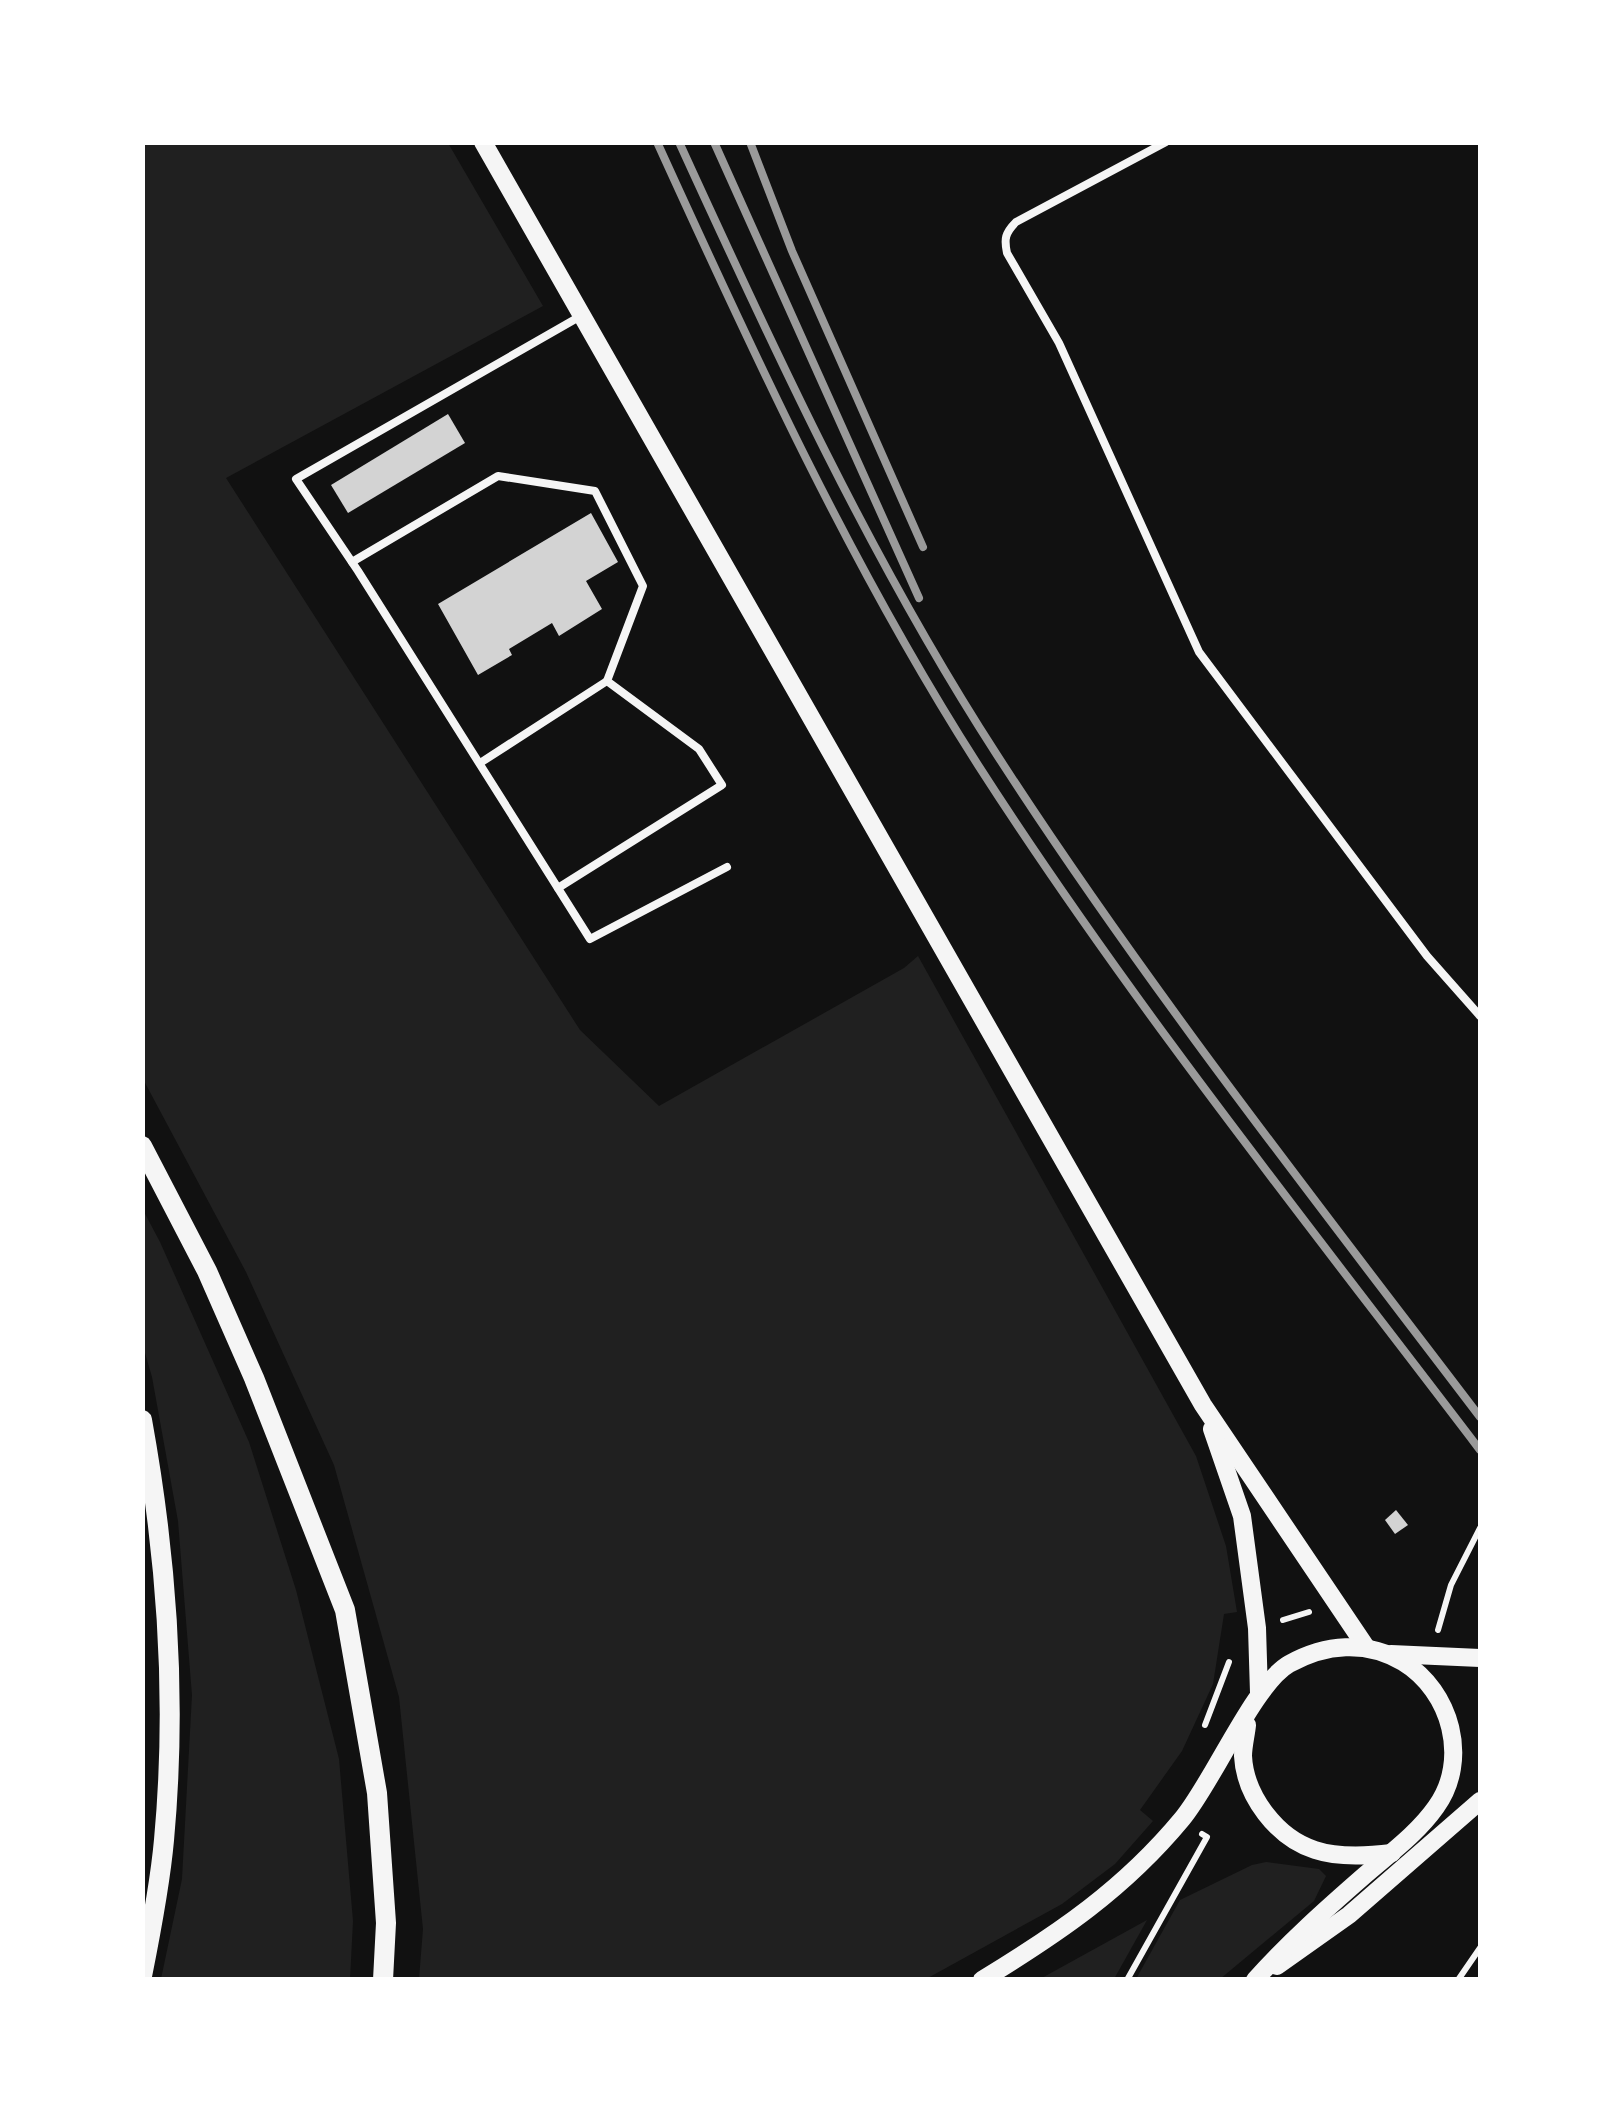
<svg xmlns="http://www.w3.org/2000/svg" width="1623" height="2122" viewBox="0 0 1623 2122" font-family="Merriweather,serif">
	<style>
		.green { fill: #202020 }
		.building { fill: #d3d3d3 }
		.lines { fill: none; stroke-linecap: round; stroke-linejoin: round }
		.path { stroke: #f5f5f5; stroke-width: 6 }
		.service { stroke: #f5f5f5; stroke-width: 8 }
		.tertiary { stroke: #f5f5f5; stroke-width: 18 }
		.secondary { stroke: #f5f5f5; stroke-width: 20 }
		.rail { stroke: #9a9a9a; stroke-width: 8 }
	</style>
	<rect width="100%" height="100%" fill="#111"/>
	<g class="green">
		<polygon points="143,142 448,143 543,306 226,478 580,1030 659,1106 904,968 918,956 1196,1456 1226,1546 1237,1612 1224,1614 1213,1684 1182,1751 1140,1810 1153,1821 1115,1864 1062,1904 926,1979 419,1979 423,1929 399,1697 334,1465 246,1272 143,1079"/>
		<polygon points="143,1210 160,1242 249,1442 296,1590 339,1759 353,1921 350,1979 161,1979 182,1879 192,1695 178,1521 152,1377 143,1346"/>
		<polygon points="1266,1862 1319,1869 1326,1876 1314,1901 1220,1979 1136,1979 1180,1900 1252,1865"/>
		<polygon points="1147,1920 1114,1979 1040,1979"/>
	</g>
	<g class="building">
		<polygon points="448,414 465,443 348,513 331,485"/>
		<polygon points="591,513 618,562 586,581 602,609 559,636 552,623 509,649 512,655 478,675 438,604"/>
		<polygon points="1396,1510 1408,1525 1395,1534 1385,1520"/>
	</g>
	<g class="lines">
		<g class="path">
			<polyline points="1283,1620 1309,1612"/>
			<polyline points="1438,1630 1451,1585 1480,1528"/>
			<polyline points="1205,1725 1229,1662"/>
			<polyline points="1127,1980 1207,1837 1202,1834"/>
			<polyline points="1458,1980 1480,1948"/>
		</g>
		<g class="service">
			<path d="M 1166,142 L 1016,222 C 1005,233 1004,239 1007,253 L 1059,343 L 1199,652 L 1427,956 L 1480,1016"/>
			<polyline points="579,317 296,479 358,571 590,939 727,867"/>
			<polyline points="352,562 498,476 595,491 643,586 607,681 699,749 722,785 558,888"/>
			<polyline points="480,763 607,681"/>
		</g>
		<g class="tertiary">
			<polyline points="483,142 1203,1405 1366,1647"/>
			<polyline points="1212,1429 1242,1516 1257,1628 1259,1693"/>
			<polyline points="1391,1654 1480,1658"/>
			<path d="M 1247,1725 C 1246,1735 1243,1746 1243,1756 C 1245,1796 1277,1838 1315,1850 C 1339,1858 1368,1856 1392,1853"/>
			<polyline points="1277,1966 1349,1915 1480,1801"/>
			<path d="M 982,1980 C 1059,1933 1124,1889 1182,1819 C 1213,1782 1254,1684 1289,1664 C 1325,1644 1366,1640 1403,1662 C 1451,1691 1470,1760 1436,1807 C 1417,1834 1389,1854 1365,1875 C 1326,1909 1289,1942 1255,1980"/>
		</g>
		<g class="secondary">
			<polyline points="142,1146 207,1271 254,1378 345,1610 377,1793 386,1923 383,1980"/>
			<path d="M 142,1420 C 167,1558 177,1700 164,1840 C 160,1885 151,1931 142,1976"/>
		</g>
		<g class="rail">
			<path d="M 657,142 C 754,355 852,568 978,765 C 1131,1003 1309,1225 1480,1450"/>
			<path d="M 679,142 C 775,352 872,562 997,755 C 1145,984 1315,1200 1480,1417"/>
			<polyline points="714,142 919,598"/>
			<polyline points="750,142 792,251 923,547"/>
		</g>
	</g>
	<rect width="1623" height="2122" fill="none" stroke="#ffffff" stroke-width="290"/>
</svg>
